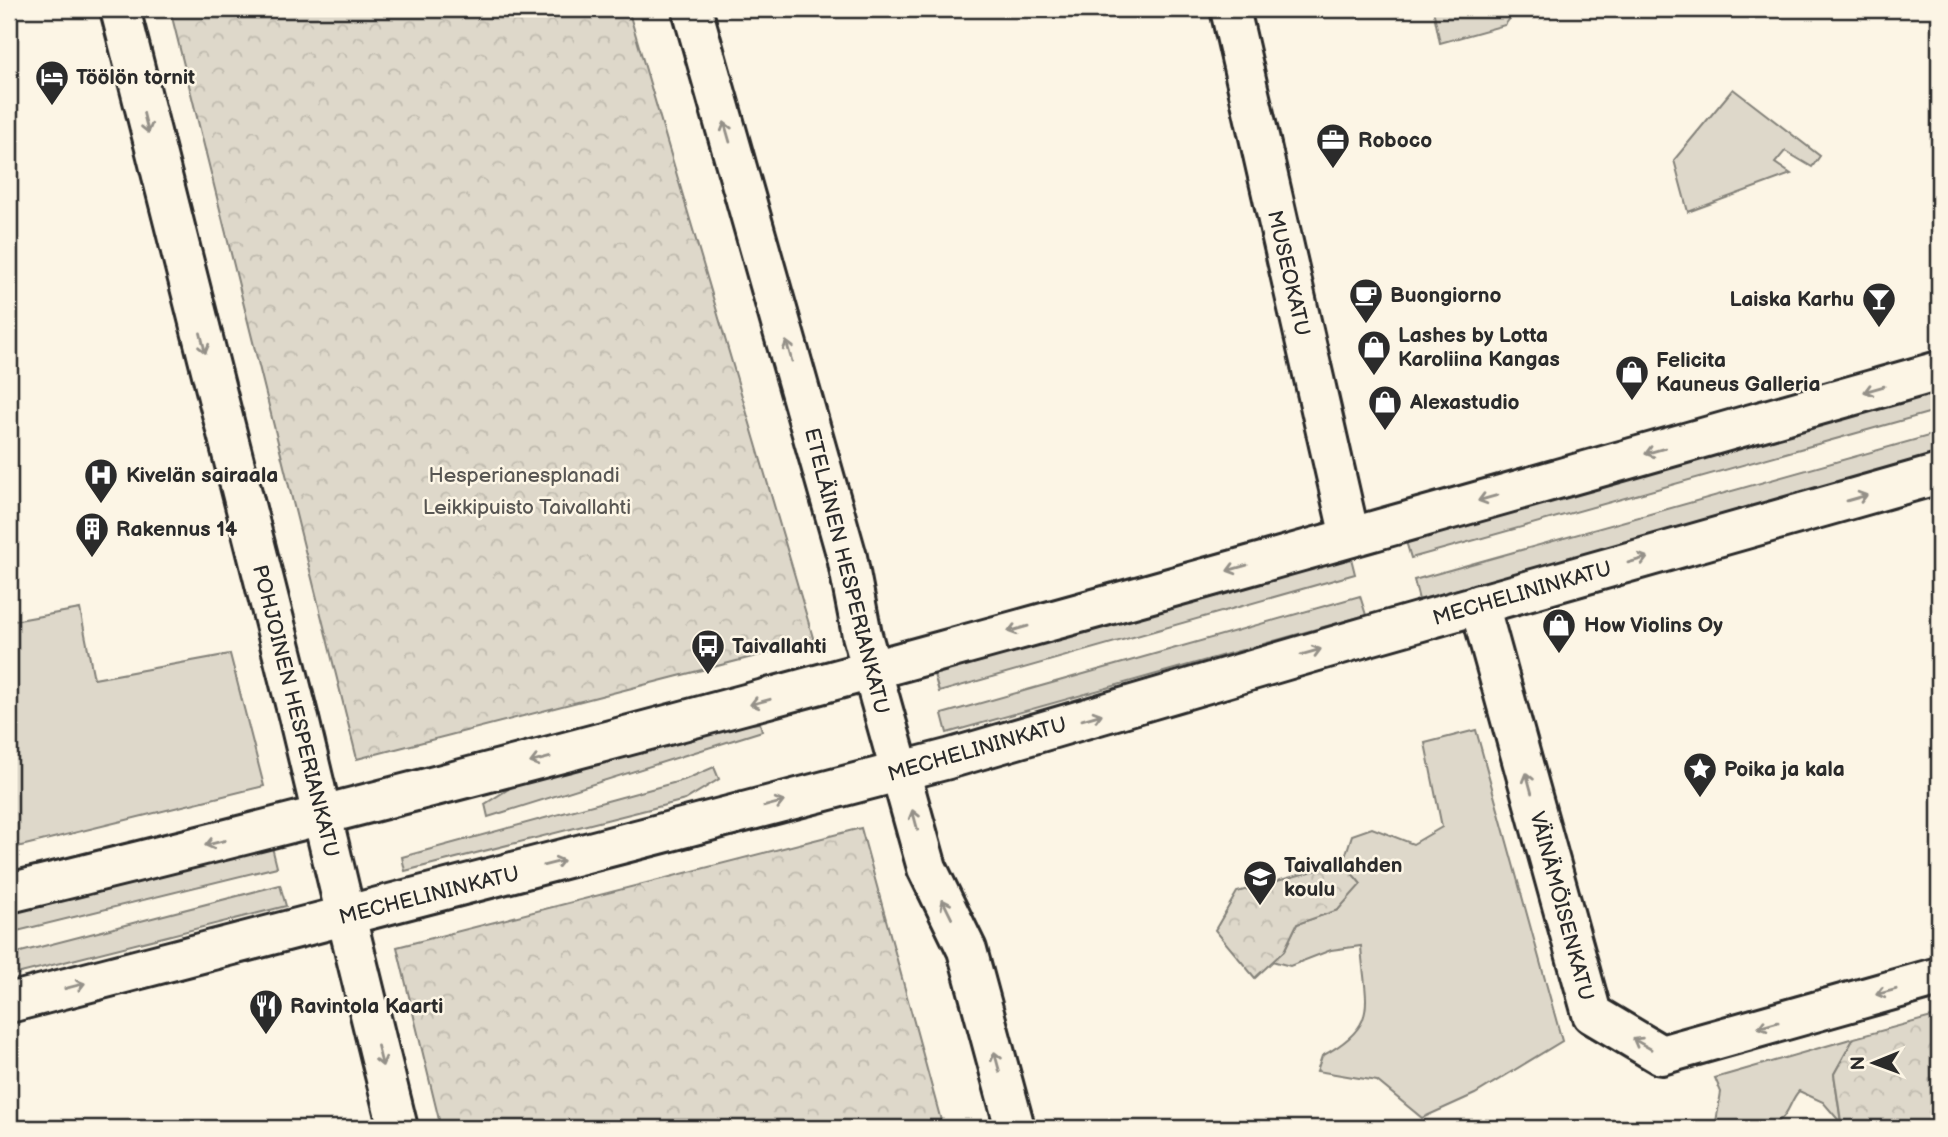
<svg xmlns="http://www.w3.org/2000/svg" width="1948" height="1137" viewBox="0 0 1948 1137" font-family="'Balsamiq Sans',sans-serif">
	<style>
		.grass { fill: #ded8ca; stroke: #84827a; stroke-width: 2 }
		.forest { fill: url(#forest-crowns); stroke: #84827a; stroke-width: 2 }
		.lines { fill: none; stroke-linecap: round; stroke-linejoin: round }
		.street-casing { stroke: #2b2b2b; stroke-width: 44 }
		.secondary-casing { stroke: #2b2b2b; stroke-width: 44 }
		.primary-casing { stroke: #2b2b2b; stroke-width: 44 }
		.street { stroke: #fcf5e5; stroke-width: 38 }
		.secondary { stroke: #fcf5e5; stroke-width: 38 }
		.primary { stroke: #fcf5e5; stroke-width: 38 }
		.oneway { stroke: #949088 }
		.labels { text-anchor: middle; stroke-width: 5; stroke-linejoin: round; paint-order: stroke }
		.poi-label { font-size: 21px; font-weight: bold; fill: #2b2b2b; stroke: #fcf5e5; text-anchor: start }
		.street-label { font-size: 21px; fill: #2b2b2b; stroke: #fcf5e5 }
		.park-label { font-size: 21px; fill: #585653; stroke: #fcf5e5 }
	</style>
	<defs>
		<pattern id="forest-crowns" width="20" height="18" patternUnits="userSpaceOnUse" patternTransform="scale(1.75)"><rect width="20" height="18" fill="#ded8ca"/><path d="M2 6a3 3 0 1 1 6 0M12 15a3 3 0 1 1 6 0" fill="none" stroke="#bfbaae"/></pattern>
	</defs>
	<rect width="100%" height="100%" fill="#fcf5e5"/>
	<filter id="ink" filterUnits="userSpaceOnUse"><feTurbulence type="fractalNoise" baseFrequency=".0143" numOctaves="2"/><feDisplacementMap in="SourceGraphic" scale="14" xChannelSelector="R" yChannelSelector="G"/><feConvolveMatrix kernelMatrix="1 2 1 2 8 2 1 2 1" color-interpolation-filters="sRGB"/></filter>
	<g filter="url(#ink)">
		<g class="grass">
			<polygon points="1433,9 1517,9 1505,25 1440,43"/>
			<polygon points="1733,89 1820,156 1812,167 1785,151 1775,163 1791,174 1688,212 1674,160"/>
			<polygon points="1939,388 1939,410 1411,558 1405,538"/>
			<polygon points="1939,433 1939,455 1419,600 1414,580"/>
			<polygon points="1350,554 1355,574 939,692 933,671"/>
			<polygon points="1360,596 1366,615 947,733 942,714"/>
			<polygon points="9,598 13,621 80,609 94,679 230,654 264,786 9,849"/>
			<polygon points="760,723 762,731 488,817 485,804 515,785 725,727"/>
			<path d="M 1476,730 L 1562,1041 L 1475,1094 L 1422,1118 L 1377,1081 L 1317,1071 L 1322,1056 C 1381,1024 1365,1005 1361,946 L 1331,950 L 1290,966 L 1272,961 L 1284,951 L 1297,924 L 1338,910 L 1360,883 L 1343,863 L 1352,835 L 1372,828 L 1413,844 L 1442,827 L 1425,743 Z"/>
			<polygon points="714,767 719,779 685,800 405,871 402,857 684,780"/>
			<polygon points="272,847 277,867 9,933 9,913"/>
			<polygon points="280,885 286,906 9,976 9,955"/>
			<path d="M 1854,1038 L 1834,1074 L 1841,1123 L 1823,1102 L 1799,1091 C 1791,1099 1789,1113 1781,1119 C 1764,1133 1737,1128 1715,1128 L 1721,1092 L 1715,1078 Z"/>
		</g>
		<g class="forest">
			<polygon points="170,9 628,9 814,641 357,759"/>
			<polygon points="861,828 943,1128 441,1128 397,947"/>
			<polygon points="1343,863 1361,884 1338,910 1297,924 1284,951 1255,978 1215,930 1237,892"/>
			<polygon points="1939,1015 1939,1128 1842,1128 1834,1074 1854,1038"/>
		</g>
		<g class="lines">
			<g class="street-casing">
				<g id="street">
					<polyline points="1230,9 1350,537"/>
					<polyline points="1479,604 1592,1014 1661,1055 1939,977"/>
					<polyline points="900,771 927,868 967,950 1015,1128"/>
					<polyline points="346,916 398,1128"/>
				</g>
			</g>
			<g class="secondary-casing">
				<g id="secondary">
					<polyline points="120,9 298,715 346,916"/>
					<polyline points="692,9 847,557 862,635 900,771"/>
				</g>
			</g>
			<g class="primary-casing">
				<g id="primary">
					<path d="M 9,893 C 657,736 1298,553 1939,371"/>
					<polyline points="9,1003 948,759 1365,637 1939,474"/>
				</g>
			</g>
			<use href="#street" class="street"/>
			<use href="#secondary" class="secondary"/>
			<use href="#primary" class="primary"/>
		</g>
		<defs><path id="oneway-shaft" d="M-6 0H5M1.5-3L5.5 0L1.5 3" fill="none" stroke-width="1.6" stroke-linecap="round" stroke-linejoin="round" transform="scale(1.75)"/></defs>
		<g class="oneway">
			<use href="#oneway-shaft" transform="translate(146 123) rotate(76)"/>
			<use href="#oneway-shaft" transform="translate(727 132) rotate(-106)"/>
			<use href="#oneway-shaft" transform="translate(203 343) rotate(76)"/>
			<use href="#oneway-shaft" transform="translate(789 351) rotate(-106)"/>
			<use href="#oneway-shaft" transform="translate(1874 389) rotate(164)"/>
			<use href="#oneway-shaft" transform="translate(1655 451) rotate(164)"/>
			<use href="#oneway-shaft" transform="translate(1488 498) rotate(164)"/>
			<use href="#oneway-shaft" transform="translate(1857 498) rotate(-16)"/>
			<use href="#oneway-shaft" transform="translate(1638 560) rotate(-16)"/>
			<use href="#oneway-shaft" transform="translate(1237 568) rotate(164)"/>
			<use href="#oneway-shaft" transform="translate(1018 629) rotate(164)"/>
			<use href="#oneway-shaft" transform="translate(1311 652) rotate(-16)"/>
			<use href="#oneway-shaft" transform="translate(760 702) rotate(165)"/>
			<use href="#oneway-shaft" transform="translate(1092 717) rotate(-16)"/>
			<use href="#oneway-shaft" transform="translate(540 760) rotate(165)"/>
			<use href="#oneway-shaft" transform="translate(1529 783) rotate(-105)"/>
			<use href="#oneway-shaft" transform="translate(774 804) rotate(-15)"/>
			<use href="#oneway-shaft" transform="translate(915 820) rotate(-105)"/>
			<use href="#oneway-shaft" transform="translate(215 843) rotate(166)"/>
			<use href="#oneway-shaft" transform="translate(554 863) rotate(-14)"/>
			<use href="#oneway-shaft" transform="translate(947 909) rotate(-116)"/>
			<use href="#oneway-shaft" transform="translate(75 986) rotate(-15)"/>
			<use href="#oneway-shaft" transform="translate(1886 992) rotate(165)"/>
			<use href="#oneway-shaft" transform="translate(1768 1025) rotate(164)"/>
			<use href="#oneway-shaft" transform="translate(1642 1044) rotate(-150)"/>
			<use href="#oneway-shaft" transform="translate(380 1056) rotate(76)"/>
			<use href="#oneway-shaft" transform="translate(997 1062) rotate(-105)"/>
		</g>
	</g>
	<defs>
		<g id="hotel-pin" transform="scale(1.75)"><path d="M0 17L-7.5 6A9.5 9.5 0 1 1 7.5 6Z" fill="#2b2b2b" stroke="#fcf5e5"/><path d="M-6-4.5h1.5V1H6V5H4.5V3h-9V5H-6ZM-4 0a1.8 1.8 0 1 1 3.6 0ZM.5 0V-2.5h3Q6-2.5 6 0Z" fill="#fff"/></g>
		<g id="office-pin" transform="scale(1.75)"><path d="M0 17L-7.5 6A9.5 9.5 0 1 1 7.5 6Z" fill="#2b2b2b" stroke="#fcf5e5"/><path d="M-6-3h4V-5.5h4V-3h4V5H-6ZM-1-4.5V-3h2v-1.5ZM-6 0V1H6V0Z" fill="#fff"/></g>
		<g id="cafe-pin" transform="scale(1.75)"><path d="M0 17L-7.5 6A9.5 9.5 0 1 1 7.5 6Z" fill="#2b2b2b" stroke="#fcf5e5"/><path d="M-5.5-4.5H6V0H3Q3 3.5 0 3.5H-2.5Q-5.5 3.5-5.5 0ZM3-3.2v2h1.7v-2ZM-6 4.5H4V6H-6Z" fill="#fff"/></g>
		<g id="bar-pin" transform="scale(1.75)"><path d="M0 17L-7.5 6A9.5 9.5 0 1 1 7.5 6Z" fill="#2b2b2b" stroke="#fcf5e5"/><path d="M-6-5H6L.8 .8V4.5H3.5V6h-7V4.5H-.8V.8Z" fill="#fff"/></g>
		<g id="shop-pin" transform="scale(1.75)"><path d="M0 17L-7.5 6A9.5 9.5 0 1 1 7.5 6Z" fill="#2b2b2b" stroke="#fcf5e5"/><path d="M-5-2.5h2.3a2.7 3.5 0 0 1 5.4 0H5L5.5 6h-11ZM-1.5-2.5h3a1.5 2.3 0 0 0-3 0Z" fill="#fff"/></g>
		<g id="hospital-pin" transform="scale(1.75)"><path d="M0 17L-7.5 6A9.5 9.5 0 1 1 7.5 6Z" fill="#2b2b2b" stroke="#fcf5e5"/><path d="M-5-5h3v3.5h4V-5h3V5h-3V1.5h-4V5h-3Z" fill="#fff"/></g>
		<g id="building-pin" transform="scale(1.75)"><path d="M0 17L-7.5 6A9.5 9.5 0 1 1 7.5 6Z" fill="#2b2b2b" stroke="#fcf5e5"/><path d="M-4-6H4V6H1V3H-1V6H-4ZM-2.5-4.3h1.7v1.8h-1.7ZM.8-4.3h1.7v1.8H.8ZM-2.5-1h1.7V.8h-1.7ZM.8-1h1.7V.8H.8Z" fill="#fff"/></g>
		<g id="bus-pin" transform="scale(1.75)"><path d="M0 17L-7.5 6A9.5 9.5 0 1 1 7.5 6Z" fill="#2b2b2b" stroke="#fcf5e5"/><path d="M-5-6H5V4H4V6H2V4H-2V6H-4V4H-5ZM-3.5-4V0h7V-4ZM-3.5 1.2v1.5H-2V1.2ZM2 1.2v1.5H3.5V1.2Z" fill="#fff"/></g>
		<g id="sight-pin" transform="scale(1.75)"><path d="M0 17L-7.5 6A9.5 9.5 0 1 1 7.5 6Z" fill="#2b2b2b" stroke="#fcf5e5"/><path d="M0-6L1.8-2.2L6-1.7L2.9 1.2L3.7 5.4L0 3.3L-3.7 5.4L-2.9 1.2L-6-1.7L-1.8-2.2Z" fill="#fff"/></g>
		<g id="school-pin" transform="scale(1.75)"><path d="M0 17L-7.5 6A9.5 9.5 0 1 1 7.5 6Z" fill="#2b2b2b" stroke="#fcf5e5"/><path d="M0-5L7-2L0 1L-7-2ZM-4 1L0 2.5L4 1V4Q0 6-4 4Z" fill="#fff"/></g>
		<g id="restaurant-pin" transform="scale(1.75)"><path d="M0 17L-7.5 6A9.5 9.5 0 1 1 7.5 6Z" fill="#2b2b2b" stroke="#fcf5e5"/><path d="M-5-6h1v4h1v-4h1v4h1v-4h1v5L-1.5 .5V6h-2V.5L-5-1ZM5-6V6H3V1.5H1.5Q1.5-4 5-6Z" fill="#fff"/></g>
	</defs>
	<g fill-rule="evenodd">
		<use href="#hotel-pin" x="52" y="77"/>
		<use href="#office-pin" x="1333" y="140"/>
		<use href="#cafe-pin" x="1366" y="295"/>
		<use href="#bar-pin" x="1879" y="299"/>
		<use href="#shop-pin" x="1374" y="347"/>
		<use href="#shop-pin" x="1632" y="372"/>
		<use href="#shop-pin" x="1385" y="402"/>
		<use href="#hospital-pin" x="101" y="475"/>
		<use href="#building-pin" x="92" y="529"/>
		<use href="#shop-pin" x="1559" y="625"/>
		<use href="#bus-pin" x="708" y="646"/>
		<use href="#sight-pin" x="1700" y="769"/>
		<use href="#school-pin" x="1260" y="877"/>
		<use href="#restaurant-pin" x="266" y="1006"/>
	</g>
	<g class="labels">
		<g class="poi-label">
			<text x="76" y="84">Töölön tornit</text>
			<text x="1358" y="147">Roboco</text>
			<text x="1390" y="302">Buongiorno</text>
			<text x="1854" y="306" text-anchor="end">Laiska Karhu</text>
			<text x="1398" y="342">Lashes by Lotta<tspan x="1398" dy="24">Karoliina Kangas</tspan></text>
			<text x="1656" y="367">Felicita<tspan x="1656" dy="24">Kauneus Galleria</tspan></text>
			<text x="1410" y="409">Alexastudio</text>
			<text x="126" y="482">Kivelän sairaala</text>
			<text x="116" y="536">Rakennus 14</text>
			<text x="1584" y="632">How Violins Oy</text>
			<text x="732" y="653">Taivallahti</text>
			<text x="1724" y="776">Poika ja kala</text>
			<text x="1284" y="872">Taivallahden<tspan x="1284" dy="24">koulu</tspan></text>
			<text x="290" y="1013">Ravintola Kaarti</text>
		</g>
		<g class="street-label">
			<text transform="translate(1289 273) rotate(77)" y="7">MUSEOKATU</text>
			<text transform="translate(847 571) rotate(76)" y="7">ETELÄINEN HESPERIANKATU</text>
			<text transform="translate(1522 593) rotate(-16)" y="7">MECHELININKATU</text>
			<text transform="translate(296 711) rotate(76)" y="7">POHJOINEN HESPERIANKATU</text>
			<text transform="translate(977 749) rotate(-16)" y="7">MECHELININKATU</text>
			<text transform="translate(429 895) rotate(-14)" y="7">MECHELININKATU</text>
			<text transform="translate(1562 906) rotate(75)" y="7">VÄINÄMÖISENKATU</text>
		</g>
		<g class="park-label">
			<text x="524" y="482">Hesperianesplanadi</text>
			<text x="527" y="514">Leikkipuisto Taivallahti</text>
		</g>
	</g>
	<rect width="1948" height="1137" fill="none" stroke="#fcf5e5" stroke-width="35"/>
	<rect x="18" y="18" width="1913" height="1102" fill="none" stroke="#2b2b2b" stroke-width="2.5" filter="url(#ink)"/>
	<g transform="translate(1874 1063) rotate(269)" stroke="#fcf5e5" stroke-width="5" paint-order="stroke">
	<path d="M0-5L12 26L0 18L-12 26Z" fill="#2b2b2b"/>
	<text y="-10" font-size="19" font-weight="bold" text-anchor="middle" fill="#2b2b2b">N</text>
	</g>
</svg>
